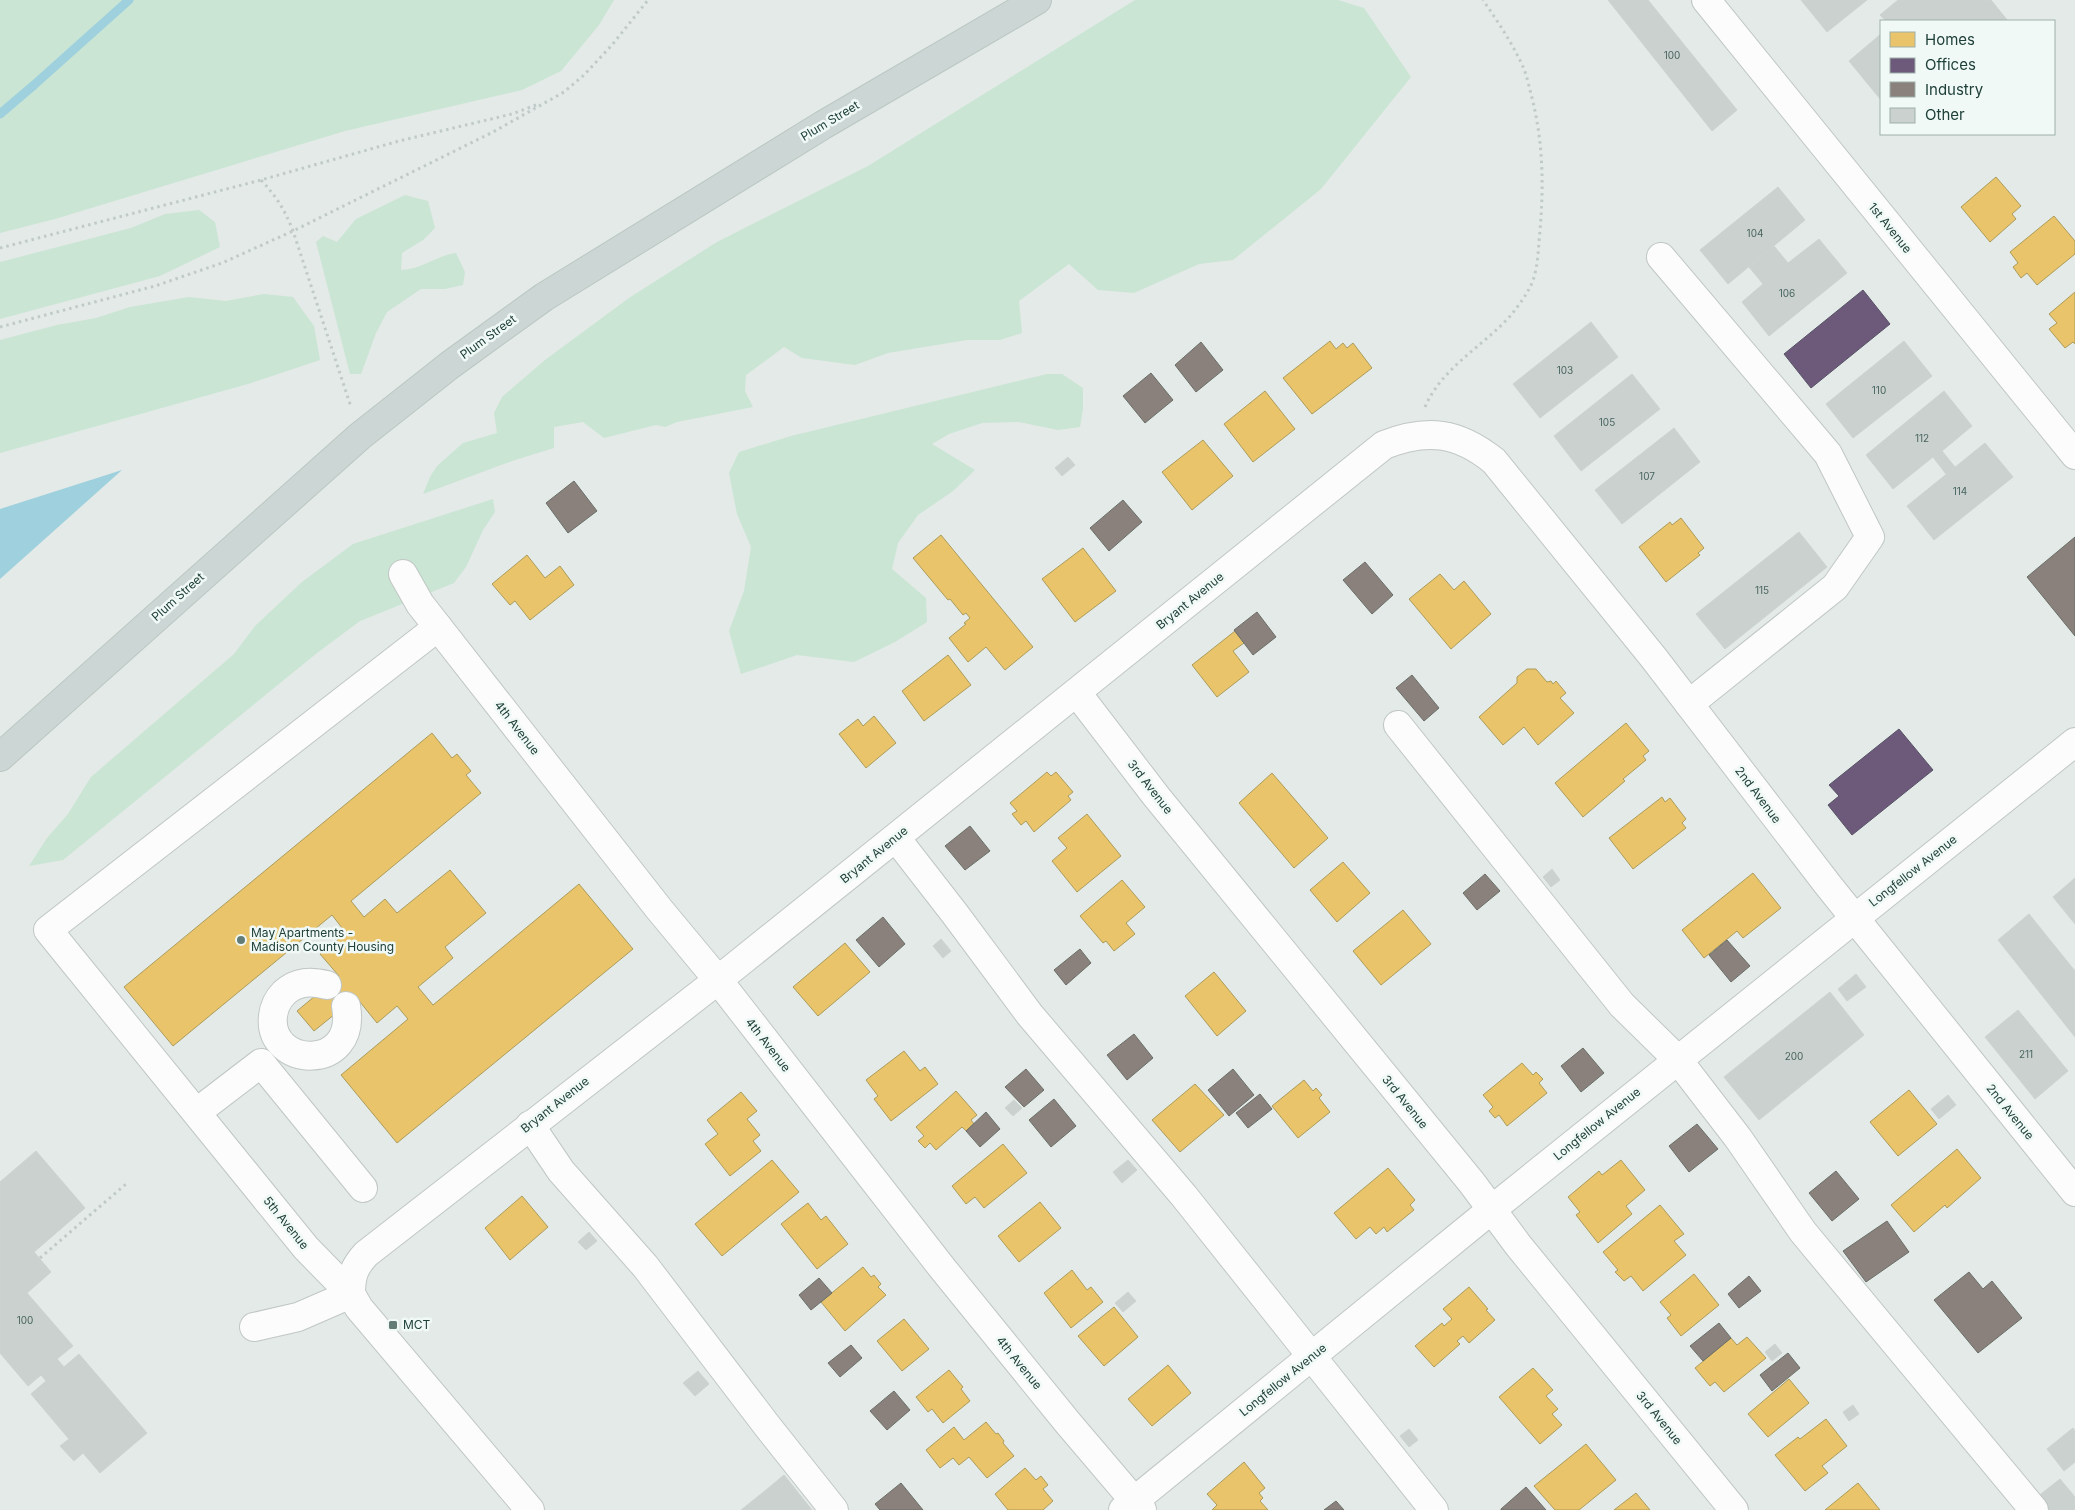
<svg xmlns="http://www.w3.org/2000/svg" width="2075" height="1510" viewBox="0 0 2075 1510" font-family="Inter,sans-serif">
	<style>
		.green { fill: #cae5d4 }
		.water { fill: #9ed0dd }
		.homes { fill: #e9c46a; stroke: #ac9c5b }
		.offices { fill: #6d597a; stroke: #565266 }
		.industry { fill: #8a817c; stroke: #6a6e68 }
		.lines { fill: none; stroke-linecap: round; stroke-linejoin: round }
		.stream { stroke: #9ed0dd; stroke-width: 9 }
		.building { fill: #cad1ce; stroke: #ccd3d0 }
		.minor-casing { stroke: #c0c7c4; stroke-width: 30 }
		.major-casing { stroke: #bbc7c3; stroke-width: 30 }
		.path { stroke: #c0cac8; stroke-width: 3; stroke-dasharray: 2.5 4; stroke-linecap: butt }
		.minor { stroke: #fbfcfb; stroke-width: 28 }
		.major { stroke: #ccd6d4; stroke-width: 28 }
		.poi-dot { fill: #647c76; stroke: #f1f9f6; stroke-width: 2 }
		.labels { text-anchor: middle; stroke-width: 5; stroke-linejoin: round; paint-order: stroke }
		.number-label { font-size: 10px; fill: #4a655f }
		.street-label { font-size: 12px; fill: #1f4039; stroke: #f1f9f6 }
		.poi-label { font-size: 12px; fill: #1f4039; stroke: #f1f9f6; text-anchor: start }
	</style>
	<rect width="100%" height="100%" fill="#e3eae7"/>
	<g class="green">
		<polygon points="0,0 614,0 599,25 561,71 522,90 345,131 55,219 0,233"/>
		<polygon points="1135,0 1338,0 1364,8 1411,77 1321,189 1233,260 1199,264 1134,293 1098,290 1069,264 1019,301 1022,333 1000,340 967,340 888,353 855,365 802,358 784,347 746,375 745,391 753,407 677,422 665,427 656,425 604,438 583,422 554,427 554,448 515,460 423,494 430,477 437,466 463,443 497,433 494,413 502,397 545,360 629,298 717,242 868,166"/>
		<path d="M 405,195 L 428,201 L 435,228 L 423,240 L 402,253 L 401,270 C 423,269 435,256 456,253 L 465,272 L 463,285 L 445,289 L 421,289 L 387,312 L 376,333 L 361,374 L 350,374 L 316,242 L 323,236 L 337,242 L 356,219 Z"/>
		<polygon points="199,210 215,222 220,247 160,276 0,319 0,262 131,228 165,214"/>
		<polygon points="264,294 293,297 314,326 320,360 248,384 0,453 0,340 57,325 96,318 130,307 189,297 226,301"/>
		<polygon points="1047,374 1062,374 1083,388 1083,409 1080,427 1058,430 1019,422 982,423 949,434 932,444 975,470 953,491 918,515 898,543 892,569 926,598 927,622 895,642 854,662 797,655 741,674 729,631 744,591 751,547 737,514 729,473 739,452 791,436"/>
		<polygon points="493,499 495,512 483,530 466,567 454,583 360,621 317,653 63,860 29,866 47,838 68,814 91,777 234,654 255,626 302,582 353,544"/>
	</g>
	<polygon class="water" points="122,470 0,579 0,509"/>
	<g class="homes">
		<polygon points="1996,177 2021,206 2012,214 2016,219 1990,242 1961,207"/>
		<polygon points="2054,216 2075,241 2075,254 2037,285 2027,273 2021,278 2013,267 2018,263 2010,252"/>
		<polygon points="2075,292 2075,344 2073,342 2065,348 2049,329 2057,323 2049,314"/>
		<polygon points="1330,341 1336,349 1343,343 1347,348 1353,343 1372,368 1312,414 1283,378"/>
		<polygon points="1265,391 1295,429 1253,462 1224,424"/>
		<polygon points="1203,440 1233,476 1192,510 1162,472"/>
		<polygon points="1681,518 1704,548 1698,553 1700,555 1666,582 1639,547 1670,522 1672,525"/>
		<polygon points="941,535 1033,647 1005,670 986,647 968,662 949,638 966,624 964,623 970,618 966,613 963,615 950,599 948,600 913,558"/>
		<polygon points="1083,548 1116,591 1075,622 1042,579"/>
		<polygon points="527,555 545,578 560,566 574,585 530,620 515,601 510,605 492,584"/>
		<polygon points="1440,574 1454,590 1464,581 1491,614 1451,649 1409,599"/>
		<polygon points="1235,631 1244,643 1233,651 1249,672 1217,697 1192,665"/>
		<polygon points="948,655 971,685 924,721 902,691"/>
		<polygon points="1527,669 1536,669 1547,682 1551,681 1553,684 1556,681 1566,693 1560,698 1574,713 1538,745 1524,727 1503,745 1479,717 1517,683 1517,677"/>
		<polygon points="874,716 896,743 866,768 839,734 858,719 863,726"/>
		<polygon points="1626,723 1649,751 1643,756 1646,760 1623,779 1625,781 1583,817 1555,783"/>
		<polygon points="432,733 452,758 457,754 471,771 466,775 481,793 351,901 364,917 385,899 397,913 450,870 486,913 445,947 453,958 418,987 433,1005 579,884 633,949 397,1143 341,1075 408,1019 397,1006 377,1023 356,997 314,1031 297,1011 339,976 320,954 346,933 332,915 173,1046 124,987"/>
		<polygon points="1047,772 1051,776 1056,772 1073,792 1068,796 1071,800 1034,832 1026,821 1021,825 1012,814 1017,811 1010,803"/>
		<polygon points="1272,773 1328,838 1294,868 1239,803"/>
		<polygon points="1662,797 1665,802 1670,798 1686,819 1682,823 1686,828 1633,869 1609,838"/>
		<polygon points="1087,814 1121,856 1077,892 1052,861 1067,848 1058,838"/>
		<polygon points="1343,862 1370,893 1337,922 1310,890"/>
		<polygon points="1753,873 1781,908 1743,938 1737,931 1704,958 1682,930"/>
		<polygon points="1122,880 1145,907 1126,923 1135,934 1114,951 1106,941 1103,943 1080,916"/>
		<polygon points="1403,910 1431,944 1381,985 1353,951"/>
		<polygon points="845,943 870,972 818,1016 793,987"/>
		<polygon points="1214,972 1246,1011 1217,1036 1185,996"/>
		<polygon points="904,1051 920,1071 925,1067 938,1084 891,1121 874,1099 878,1096 866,1080"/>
		<polygon points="1522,1063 1533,1075 1536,1072 1543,1079 1539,1083 1547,1093 1507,1126 1499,1115 1495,1118 1489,1111 1493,1107 1483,1095"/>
		<polygon points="1304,1080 1313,1091 1316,1088 1322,1095 1319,1098 1330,1112 1298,1138 1272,1106"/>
		<polygon points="1195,1084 1224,1115 1180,1152 1152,1120"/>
		<polygon points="1909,1090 1937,1124 1898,1156 1870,1122"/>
		<polygon points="956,1091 977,1115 971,1120 974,1124 966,1131 962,1127 936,1150 930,1143 925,1148 918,1141 924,1136 916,1127"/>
		<polygon points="741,1092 757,1111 747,1119 760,1135 753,1141 761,1151 730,1176 705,1144 718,1134 707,1120"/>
		<polygon points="1003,1144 1027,1173 984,1208 975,1197 966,1204 952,1186"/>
		<polygon points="1957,1149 1981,1178 1947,1208 1945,1205 1914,1232 1891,1205"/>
		<polygon points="772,1160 799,1192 722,1256 695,1224"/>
		<polygon points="1621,1160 1645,1190 1626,1206 1632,1214 1598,1243 1576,1215 1580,1212 1568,1197 1599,1171 1602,1175"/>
		<polygon points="1388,1168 1415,1200 1410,1205 1414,1210 1387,1232 1384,1227 1376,1234 1370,1227 1356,1239 1334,1213"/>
		<polygon points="522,1196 548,1227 510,1260 485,1228"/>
		<polygon points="1040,1202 1061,1228 1019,1262 998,1236"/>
		<polygon points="808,1203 821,1220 826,1216 848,1244 817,1269 781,1224"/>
		<polygon points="1660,1205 1684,1234 1674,1241 1686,1255 1643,1291 1631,1276 1624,1281 1615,1272 1618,1270 1603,1252"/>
		<polygon points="863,1267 871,1277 874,1275 881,1284 878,1287 886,1295 845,1331 821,1302"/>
		<polygon points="1072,1270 1087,1290 1091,1287 1103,1302 1071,1328 1044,1293"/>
		<polygon points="1694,1274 1719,1305 1681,1336 1667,1318 1671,1315 1660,1302"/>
		<polygon points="1469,1287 1488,1309 1486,1310 1495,1320 1469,1343 1463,1336 1457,1341 1460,1344 1434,1367 1415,1346 1442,1323 1444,1326 1452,1319 1443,1309"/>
		<polygon points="1114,1307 1138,1337 1104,1366 1078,1336"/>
		<polygon points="904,1319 929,1349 902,1371 877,1341"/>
		<polygon points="1747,1337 1766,1358 1724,1392 1715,1382 1710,1386 1695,1368 1731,1338 1737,1345"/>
		<polygon points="1168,1365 1191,1393 1152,1426 1128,1399"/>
		<polygon points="1533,1368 1553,1390 1546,1396 1558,1409 1552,1414 1562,1425 1540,1444 1499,1397"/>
		<polygon points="949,1370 963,1387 961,1389 970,1401 943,1423 932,1409 928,1412 916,1397"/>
		<polygon points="1789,1379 1809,1403 1768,1437 1748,1414"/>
		<polygon points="1826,1419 1847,1446 1822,1466 1828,1473 1805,1491 1775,1455 1798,1437 1800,1439"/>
		<polygon points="986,1422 996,1434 998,1433 1004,1441 1003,1443 1014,1456 987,1478 969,1457 959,1465 953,1458 940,1468 926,1450 954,1427 964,1440"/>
		<polygon points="1586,1444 1616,1480 1579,1510 1555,1510 1534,1486"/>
		<polygon points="1244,1462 1265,1488 1259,1493 1263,1498 1260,1501 1268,1510 1212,1510 1217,1505 1207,1494"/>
		<polygon points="1025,1468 1036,1480 1041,1476 1048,1485 1043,1489 1053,1501 1043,1510 1008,1510 995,1494"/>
		<polygon points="1858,1483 1880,1510 1825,1510"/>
		<polygon points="1636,1493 1650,1510 1614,1510"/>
	</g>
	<g class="offices">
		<polygon points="1863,290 1890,324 1811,388 1784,354"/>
		<polygon points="1899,729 1933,770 1852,835 1828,805 1839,796 1829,785"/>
	</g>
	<g class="industry">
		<polygon points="1201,342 1223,370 1196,392 1175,365"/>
		<polygon points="1151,373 1173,400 1145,423 1123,396"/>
		<polygon points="574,481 597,511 568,533 546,503"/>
		<polygon points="1123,500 1142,522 1109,551 1090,528"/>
		<polygon points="2075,537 2075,636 2027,577"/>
		<polygon points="1365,562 1393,595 1372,614 1343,580"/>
		<polygon points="1257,612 1276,637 1253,655 1234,630"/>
		<polygon points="1412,675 1439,708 1424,721 1396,688"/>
		<polygon points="970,826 990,851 965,870 945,846"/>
		<polygon points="1485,874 1500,891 1477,910 1463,893"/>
		<polygon points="883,917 905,944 879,967 856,940"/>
		<polygon points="1727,940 1750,966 1731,982 1709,955"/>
		<polygon points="1080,949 1091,963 1066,985 1054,970"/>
		<polygon points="1134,1034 1153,1058 1127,1080 1107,1055"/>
		<polygon points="1583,1048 1604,1073 1581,1092 1561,1066"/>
		<polygon points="1026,1069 1044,1090 1024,1107 1005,1087"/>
		<polygon points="1233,1069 1254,1095 1229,1116 1208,1090"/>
		<polygon points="1260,1094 1272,1109 1248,1128 1236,1113"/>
		<polygon points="1054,1099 1076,1126 1051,1147 1029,1120"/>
		<polygon points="986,1112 1000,1129 980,1147 966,1131"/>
		<polygon points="1697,1124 1718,1149 1689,1172 1669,1146"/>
		<polygon points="1836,1171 1859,1199 1832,1221 1809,1193"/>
		<polygon points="1887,1221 1909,1252 1866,1282 1843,1251"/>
		<polygon points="1969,1272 1983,1289 1992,1281 2022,1318 1978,1353 1934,1300"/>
		<polygon points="1749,1276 1761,1291 1739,1308 1728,1294"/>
		<polygon points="819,1278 832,1293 811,1310 799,1295"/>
		<polygon points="1719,1323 1731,1338 1703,1361 1690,1346"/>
		<polygon points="851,1345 862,1358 840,1377 828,1363"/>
		<polygon points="1788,1353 1800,1368 1772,1391 1760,1375"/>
		<polygon points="894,1391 910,1410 887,1430 870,1411"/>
		<polygon points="901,1483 923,1510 880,1510 875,1504"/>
		<polygon points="1526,1487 1546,1510 1501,1510 1501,1509"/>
		<polygon points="1336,1501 1344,1510 1324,1510"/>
	</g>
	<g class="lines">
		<polyline class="stream" points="0,114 34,85 129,0"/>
	</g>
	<g class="building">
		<polygon points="1608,0 1648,0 1737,110 1712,131"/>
		<polygon points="1801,0 1867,0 1827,32"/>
		<polygon points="1898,0 1991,0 2008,21 1886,21 1880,15"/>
		<polygon points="1881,34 1881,100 1849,61"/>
		<polygon points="1778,187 1805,220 1728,284 1700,250"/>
		<polygon points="1819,239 1847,273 1769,336 1742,302 1763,284 1749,267 1774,246 1788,263"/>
		<polygon points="1591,322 1618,357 1540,418 1513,384"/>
		<polygon points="1904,341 1932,376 1853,438 1826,404"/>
		<polygon points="1632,374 1660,409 1581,471 1554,436"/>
		<polygon points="1944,391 1972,426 1942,451 1955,467 1946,474 1933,457 1893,489 1866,455"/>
		<polygon points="1674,428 1700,462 1622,524 1595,490"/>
		<polygon points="1985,443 2013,477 1934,540 1907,506"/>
		<polygon points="1068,457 1075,465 1062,476 1055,468"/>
		<polygon points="1799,532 1827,567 1725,649 1696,614"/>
		<polygon points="1552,869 1560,880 1551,887 1543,877"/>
		<polygon points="2075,878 2075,924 2053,897"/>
		<polygon points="2029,914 2075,971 2075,1037 1998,940"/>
		<polygon points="941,939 951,951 943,958 933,946"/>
		<polygon points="1856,974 1866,987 1847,1001 1838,989"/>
		<polygon points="1830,992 1864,1035 1759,1120 1724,1077"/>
		<polygon points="2018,1010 2068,1071 2035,1099 1985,1037"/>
		<polygon points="1948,1095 1956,1105 1939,1119 1931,1109"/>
		<polygon points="1014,1100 1022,1108 1013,1116 1005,1108"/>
		<polygon points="36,1151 85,1208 34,1252 51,1272 27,1293 73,1346 57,1359 64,1367 79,1354 147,1433 100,1473 83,1453 74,1461 60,1446 69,1439 31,1394 46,1381 41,1375 28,1386 0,1353 0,1182"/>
		<polygon points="1128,1160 1137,1170 1122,1183 1113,1172"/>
		<polygon points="589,1232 597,1241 586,1250 578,1242"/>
		<polygon points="1128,1292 1136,1301 1123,1312 1115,1303"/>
		<polygon points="1775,1344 1782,1353 1772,1361 1765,1352"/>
		<polygon points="698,1371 709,1384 695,1396 683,1383"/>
		<polygon points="1853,1405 1859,1414 1849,1421 1843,1412"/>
		<polygon points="2073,1428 2075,1431 2075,1462 2064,1471 2047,1449"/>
		<polygon points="1409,1429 1418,1440 1409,1447 1400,1436"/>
		<polygon points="784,1475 812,1510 741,1510 766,1490"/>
		<polygon points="2060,1479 2075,1497 2075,1510 2046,1510 2036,1498"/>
	</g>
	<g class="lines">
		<g class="minor-casing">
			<g id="minor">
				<polyline points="1706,0 2075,455"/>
				<polyline points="1661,257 1828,454 1870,537 1835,587 1689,704"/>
				<polyline points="403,574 420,604 659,909 718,980 943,1269 1068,1423 1142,1510"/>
				<polyline points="438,627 48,930 306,1248 351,1294 359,1308 530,1510"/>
				<polyline points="1077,693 1156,796 1472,1183 1518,1245 1734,1510"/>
				<polyline points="1398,725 1622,1005 1678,1060 1738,1138 1803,1232 2034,1510"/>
				<polyline points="896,838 955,914 1030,1015 1184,1196 1434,1510"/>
				<path d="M 327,985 C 311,981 297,981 284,993 C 278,999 274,1007 273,1016 C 267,1068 358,1073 346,1006"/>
				<polyline points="197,1112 261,1063 363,1188"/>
				<polyline points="530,1125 561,1171 645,1266 768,1427 834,1510"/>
				<path d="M 254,1327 L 298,1317 L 351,1294 C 351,1276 354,1267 366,1254 L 718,980 L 1384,445 C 1427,428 1458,432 1494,461 L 1653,657 L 1828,885 L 2075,1192"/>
				<polyline points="1123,1510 1491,1210 2075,742"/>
			</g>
		</g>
		<g class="major-casing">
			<polyline id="major" points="0,757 360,436 450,365 544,297 823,125 1037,0"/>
		</g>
		<g class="path">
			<path d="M 261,180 C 276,196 285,210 293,231 L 351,407"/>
			<polyline points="0,248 261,180 399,141 512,114 536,105"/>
			<polyline points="0,327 155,286 222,263 293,231 493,132 564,92 584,75 612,45 648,0"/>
			<path d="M 1425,407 C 1443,366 1483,347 1512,314 C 1518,306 1525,297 1529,289 C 1537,275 1538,256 1539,241 C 1544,191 1544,143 1531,94 C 1529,86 1527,77 1524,69 C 1513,44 1498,22 1483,0"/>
			<polyline points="40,1258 126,1184"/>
		</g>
		<use href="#minor" class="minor"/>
		<use href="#major" class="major"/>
	</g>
	<g class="poi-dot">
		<circle cx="241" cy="940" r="5"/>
		<rect x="388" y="1320" width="10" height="10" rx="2.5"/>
	</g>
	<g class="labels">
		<g class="number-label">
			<text x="1672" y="59">100</text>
			<text x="1755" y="237">104</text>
			<text x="1787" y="297">106</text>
			<text x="1565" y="374">103</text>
			<text x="1879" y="394">110</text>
			<text x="1607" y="426">105</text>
			<text x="1922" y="442">112</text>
			<text x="1647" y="480">107</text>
			<text x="1960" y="495">114</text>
			<text x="1762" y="594">115</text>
			<text x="2026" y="1058">211</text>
			<text x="1794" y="1060">200</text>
			<text x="25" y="1324">100</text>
		</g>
		<g class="street-label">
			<text transform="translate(830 121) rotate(-31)" y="4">Plum Street</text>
			<text transform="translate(1890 228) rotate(51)" y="4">1st Avenue</text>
			<text transform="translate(488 337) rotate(-36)" y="4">Plum Street</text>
			<text transform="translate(178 597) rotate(-42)" y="4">Plum Street</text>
			<text transform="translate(1190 601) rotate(-39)" y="4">Bryant Avenue</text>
			<text transform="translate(517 728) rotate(52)" y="4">4th Avenue</text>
			<text transform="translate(1150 787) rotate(52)" y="4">3rd Avenue</text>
			<text transform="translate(1758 795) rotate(53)" y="4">2nd Avenue</text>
			<text transform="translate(874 855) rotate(-39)" y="4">Bryant Avenue</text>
			<text transform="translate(1913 871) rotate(-38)" y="4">Longfellow Avenue</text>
			<text transform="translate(768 1045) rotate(52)" y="4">4th Avenue</text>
			<text transform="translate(1405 1102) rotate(51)" y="4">3rd Avenue</text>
			<text transform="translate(555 1105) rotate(-38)" y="4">Bryant Avenue</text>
			<text transform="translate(2010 1112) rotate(51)" y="4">2nd Avenue</text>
			<text transform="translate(1597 1124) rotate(-39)" y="4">Longfellow Avenue</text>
			<text transform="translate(286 1223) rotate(51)" y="4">5th Avenue</text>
			<text transform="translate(1019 1363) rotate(51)" y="4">4th Avenue</text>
			<text transform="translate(1283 1380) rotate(-39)" y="4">Longfellow Avenue</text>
			<text transform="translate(1659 1418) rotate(51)" y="4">3rd Avenue</text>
		</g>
		<g class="poi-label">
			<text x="251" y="937">May Apartments -<tspan x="251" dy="14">Madison County Housing</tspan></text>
			<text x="403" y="1329">MCT</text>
		</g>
	</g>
	<rect x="1880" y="20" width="175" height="115" fill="#f1f9f6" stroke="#9dafaa"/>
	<rect x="1890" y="32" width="25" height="15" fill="#e9c46a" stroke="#9dafaa"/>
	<text x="1925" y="45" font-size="15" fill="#1f4039">Homes</text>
	<rect x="1890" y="58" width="25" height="15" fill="#6d597a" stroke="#9dafaa"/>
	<text x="1925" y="70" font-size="15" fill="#1f4039">Offices</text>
	<rect x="1890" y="82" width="25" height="15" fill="#8a817c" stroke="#9dafaa"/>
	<text x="1925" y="95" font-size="15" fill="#1f4039">Industry</text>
	<rect x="1890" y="108" width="25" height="15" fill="#cad1ce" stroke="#9dafaa"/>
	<text x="1925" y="120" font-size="15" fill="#1f4039">Other</text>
</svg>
